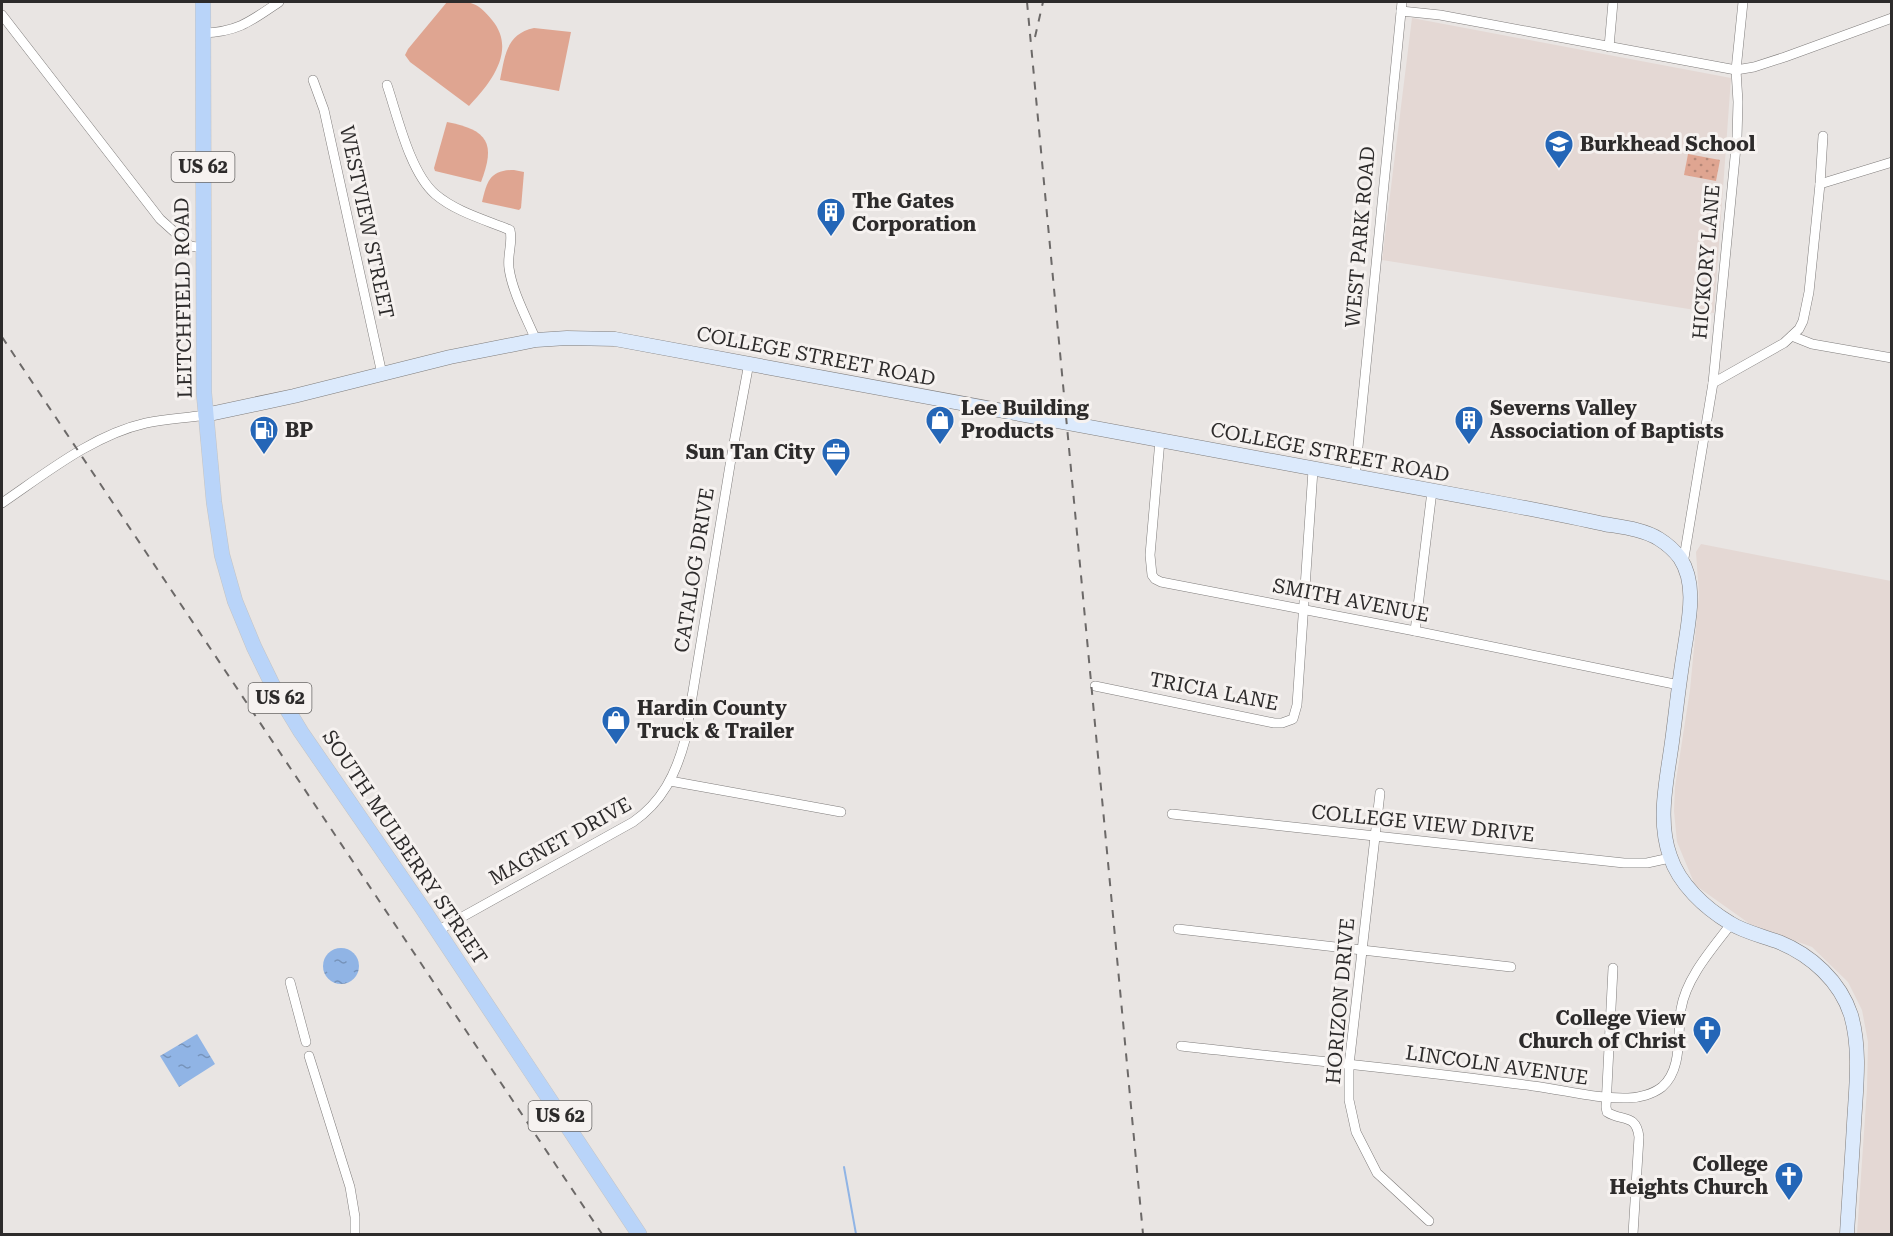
<svg xmlns="http://www.w3.org/2000/svg" width="1893" height="1236" viewBox="0 0 1893 1236" font-family="'Roboto Serif',serif">
	<style>
		.built { fill: #e4d8d4 }
		.grass { fill: #dfa591 }
		.park { fill: url(#park-dots) }
		.water { fill: url(#water-ripples) }
		.lines { fill: none; stroke-linecap: round; stroke-linejoin: round }
		.stream { stroke: #90b4e5; stroke-width: 2 }
		.street-casing { stroke: #7f7c7b; stroke-width: 10 }
		.secondary-casing { stroke: #7f7c7b; stroke-width: 15 }
		.primary-casing { stroke: #c4c4c4; stroke-width: 16 }
		.street { stroke: #fff; stroke-width: 9 }
		.secondary { stroke: #dceafc; stroke-width: 14 }
		.primary { stroke: #b9d4f9; stroke-width: 15 }
		.rail { stroke: #6c6968; stroke-width: 2; stroke-dasharray: 8 8; stroke-linecap: butt }
		.labels { text-anchor: middle; stroke-width: 6; stroke-linejoin: round; paint-order: stroke }
		.shield { fill: #f6f2f0; stroke: #696766; stroke-width: 1.5 }
		.shield-label { font-size: 18px; font-weight: bold; fill: #2d2b2b }
		.poi-label { font-size: 20px; font-weight: bold; fill: #2d2b2b; stroke: #f6f2f0; text-anchor: start }
		.street-label { font-size: 20px; fill: #2d2b2b; stroke: #f6f2f0 }
	</style>
	<defs>
		<pattern id="park-dots" width="8" height="8" patternUnits="userSpaceOnUse" patternTransform="scale(1.5)"><rect width="8" height="8" fill="#dfa591"/><path d="M2 2h.1M6 6h.1" fill="none" stroke="#b58777" stroke-width="1.8" stroke-linecap="round"/></pattern>
		<pattern id="water-ripples" width="26" height="14" patternUnits="userSpaceOnUse" patternTransform="scale(1.5)"><rect width="26" height="14" fill="#90b4e5"/><path d="M2 4q2-2 4 0t4 0M15 11q2-2 4 0t4 0" fill="none" stroke="#7693ba"/></pattern>
	</defs>
	<rect width="100%" height="100%" fill="#e9e5e3"/>
	<g class="built">
		<polygon points="1412,18 1731,78 1714,313 1382,260"/>
		<polygon points="1701,544 1891,581 1891,1234 1857,1234 1867,1089 1868,1042 1862,1010 1848,982 1812,947 1750,924 1695,885 1677,842 1674,811 1675,787 1690,690 1699,595 1696,552"/>
	</g>
	<g class="grass">
		<path d="M 447,2 C 470,2 476,0 492,20 C 517,50 491,83 469,106 L 410,62 L 405,55 L 408,49 Z"/>
		<path d="M 534,28 L 571,32 L 559,91 L 500,80 C 505,56 506,34 534,28 Z"/>
		<path d="M 447,122 C 488,130 496,143 481,182 L 435,171 L 434,168 Z"/>
		<path d="M 514,170 L 524,172 L 521,208 L 519,210 L 482,202 C 487,181 490,170 514,170 Z"/>
	</g>
	<polygon class="park" points="1688,154 1720,160 1716,181 1684,175"/>
	<g class="water">
		<circle cx="341" cy="966" r="18"/>
		<polygon points="197,1034 215,1064 179,1087 160,1056"/>
	</g>
	<g class="lines">
		<polyline class="stream" points="844,1167 856,1234"/>
		<g class="street-casing">
			<g id="street">
				<polyline points="1401,11 1440,15 1736,70 1754,67 1785,57 1892,18"/>
				<polyline points="2,15 160,219 190,246 203,248"/>
				<path d="M 203,33 C 238,32 251,21 279,2"/>
				<polyline points="1609,47 1613,2"/>
				<polyline points="313,80 324,110 382,374"/>
				<path d="M 387,85 C 398,118 410,172 435,194 C 456,212 486,220 510,230 C 513,243 507,255 509,268 C 512,291 527,319 536,340"/>
				<polyline points="1820,184 1823,136"/>
				<polyline points="1792,336 1812,344 1892,358"/>
				<polyline points="1713,383 1737,137 1738,102 1736,70 1743,2"/>
				<polyline points="1160,440 1150,555 1152,575 1155,579 1161,582 1415,631 1679,685"/>
				<polyline points="1355,477 1402,2"/>
				<path d="M 2,503 C 46,473 93,435 146,423 C 166,419 186,418 205,415"/>
				<polyline points="1683,564 1713,383 1784,343 1799,329 1803,321 1809,292 1820,184 1892,162"/>
				<polyline points="1415,631 1432,491"/>
				<polyline points="1095,686 1274,723 1282,723 1293,719 1297,705 1313,470"/>
				<polyline points="670,781 841,812"/>
				<polyline points="1380,793 1349,1065 1349,1100 1356,1132 1377,1173 1429,1221"/>
				<polyline points="1172,814 1624,863 1647,863 1670,858"/>
				<polyline points="1178,929 1511,967"/>
				<path d="M 437,931 L 633,822 C 662,802 676,774 685,740 L 731,459 L 749,363"/>
				<path d="M 1613,968 L 1606,1107 L 1607,1112 C 1622,1122 1636,1113 1639,1137 L 1633,1234"/>
				<polyline points="290,982 306,1042"/>
				<path d="M 1181,1046 C 1277,1057 1374,1066 1470,1078 C 1491,1081 1512,1083 1533,1086 C 1565,1090 1596,1099 1628,1098 C 1639,1098 1653,1094 1662,1087 C 1683,1069 1677,1034 1681,1009 C 1686,978 1712,949 1731,924"/>
				<polyline points="309,1056 350,1187 355,1217 355,1234"/>
			</g>
		</g>
		<g class="secondary-casing">
			<path id="secondary" d="M 205,415 L 294,396 L 450,357 L 536,340 L 567,338 L 615,339 L 1510,505 C 1541,511 1572,517 1604,524 C 1621,527 1643,529 1659,539 C 1667,544 1674,550 1680,558 C 1698,585 1688,623 1684,652 C 1679,682 1676,712 1672,742 C 1667,779 1657,820 1670,856 C 1679,884 1705,908 1730,923 C 1744,932 1763,936 1779,942 C 1811,955 1840,981 1851,1015 C 1861,1050 1856,1088 1854,1124 C 1852,1161 1849,1198 1847,1234"/>
		</g>
		<g class="primary-casing">
			<polyline id="primary" points="203,2 204,393 214,502 222,555 235,601 254,647 273,686 301,732 421,906 639,1234"/>
		</g>
		<use href="#street" class="street"/>
		<use href="#secondary" class="secondary"/>
		<use href="#primary" class="primary"/>
		<g class="rail">
			<polyline points="1027,2 1143,1234"/>
			<polyline points="1035,37 1043,2"/>
			<polyline points="2,337 602,1234"/>
		</g>
	</g>
	<defs>
		<g id="school-pin" transform="scale(1.5)"><path d="M0 17L-7.5 6A9.5 9.5 0 1 1 7.5 6Z" fill="#2466b7" stroke="#f6f2f0"/><path d="M0-5L7-2L0 1L-7-2ZM-4 1L0 2.5L4 1V4Q0 6-4 4Z" fill="#fff"/></g>
		<g id="building-pin" transform="scale(1.5)"><path d="M0 17L-7.5 6A9.5 9.5 0 1 1 7.5 6Z" fill="#2466b7" stroke="#f6f2f0"/><path d="M-4-6H4V6H1V3H-1V6H-4ZM-2.5-4.3h1.7v1.8h-1.7ZM.8-4.3h1.7v1.8H.8ZM-2.5-1h1.7V.8h-1.7ZM.8-1h1.7V.8H.8Z" fill="#fff"/></g>
		<g id="shop-pin" transform="scale(1.5)"><path d="M0 17L-7.5 6A9.5 9.5 0 1 1 7.5 6Z" fill="#2466b7" stroke="#f6f2f0"/><path d="M-5-2.5h2.3a2.7 3.5 0 0 1 5.4 0H5L5.5 6h-11ZM-1.5-2.5h3a1.5 2.3 0 0 0-3 0Z" fill="#fff"/></g>
		<g id="fuel-pin" transform="scale(1.5)"><path d="M0 17L-7.5 6A9.5 9.5 0 1 1 7.5 6Z" fill="#2466b7" stroke="#f6f2f0"/><path d="M-5.5-6h7V0h2V4h1.3V-2.5L3-4.5l.8-.8L6-3V5H2.5V1h-1V6h-7ZM-4.2-4.7v3.2H.2V-4.7Z" fill="#fff"/></g>
		<g id="office-pin" transform="scale(1.5)"><path d="M0 17L-7.5 6A9.5 9.5 0 1 1 7.5 6Z" fill="#2466b7" stroke="#f6f2f0"/><path d="M-6-3h4V-5.5h4V-3h4V5H-6ZM-1-4.5V-3h2v-1.5ZM-6 0V1H6V0Z" fill="#fff"/></g>
		<g id="church-pin" transform="scale(1.5)"><path d="M0 17L-7.5 6A9.5 9.5 0 1 1 7.5 6Z" fill="#2466b7" stroke="#f6f2f0"/><path d="M-1.2-6h2.4v3.5h3.3v2.4h-3.3V6h-2.4V-.1h-3.3v-2.4h3.3Z" fill="#fff"/></g>
	</defs>
	<g fill-rule="evenodd">
		<use href="#school-pin" x="1559" y="144"/>
		<use href="#building-pin" x="831" y="212"/>
		<use href="#shop-pin" x="940" y="420"/>
		<use href="#building-pin" x="1469" y="420"/>
		<use href="#fuel-pin" x="264" y="430"/>
		<use href="#office-pin" x="836" y="452"/>
		<use href="#shop-pin" x="616" y="720"/>
		<use href="#church-pin" x="1707" y="1030"/>
		<use href="#church-pin" x="1789" y="1176"/>
	</g>
	<g class="labels">
		<g class="shield">
			<rect x="171.5" y="152" width="63" height="30" rx="4.5"/>
			<rect x="248.5" y="683" width="63" height="30" rx="4.5"/>
			<rect x="528.5" y="1101" width="63" height="30" rx="4.5"/>
		</g>
		<g class="shield-label">
			<text x="203" y="173">US 62</text>
			<text x="280" y="704">US 62</text>
			<text x="560" y="1122">US 62</text>
		</g>
		<g class="poi-label">
			<text x="1580" y="151">Burkhead School</text>
			<text x="852" y="208">The Gates<tspan x="852" dy="23">Corporation</tspan></text>
			<text x="961" y="415">Lee Building<tspan x="961" dy="23">Products</tspan></text>
			<text x="1490" y="415">Severns Valley<tspan x="1490" dy="23">Association of Baptists</tspan></text>
			<text x="285" y="437">BP</text>
			<text x="815" y="459" text-anchor="end">Sun Tan City</text>
			<text x="637" y="715">Hardin County<tspan x="637" dy="23">Truck &amp; Trailer</tspan></text>
			<text x="1686" y="1025" text-anchor="end">College View<tspan x="1686" dy="23">Church of Christ</tspan></text>
			<text x="1768" y="1171" text-anchor="end">College<tspan x="1768" dy="23">Heights Church</tspan></text>
		</g>
		<g class="street-label">
			<text transform="translate(367 222) rotate(78)" y="7">WESTVIEW STREET</text>
			<text transform="translate(1360 237) rotate(-85)" y="7">WEST PARK ROAD</text>
			<text transform="translate(1706 262) rotate(-85)" y="7">HICKORY LANE</text>
			<text transform="translate(183 298) rotate(-91)" y="7">LEITCHFIELD ROAD</text>
			<text transform="translate(816 356) rotate(11)" y="7">COLLEGE STREET ROAD</text>
			<text transform="translate(1330 452) rotate(11)" y="7">COLLEGE STREET ROAD</text>
			<text transform="translate(694 570) rotate(-81)" y="7">CATALOG DRIVE</text>
			<text transform="translate(1351 600) rotate(11)" y="7">SMITH AVENUE</text>
			<text transform="translate(1214 691) rotate(11)" y="7">TRICIA LANE</text>
			<text transform="translate(1423 823) rotate(6)" y="7">COLLEGE VIEW DRIVE</text>
			<text transform="translate(560 841) rotate(-29)" y="7">MAGNET DRIVE</text>
			<text transform="translate(405 847) rotate(56)" y="7">SOUTH MULBERRY STREET</text>
			<text transform="translate(1340 1001) rotate(-85)" y="7">HORIZON DRIVE</text>
			<text transform="translate(1497 1065) rotate(8)" y="7">LINCOLN AVENUE</text>
		</g>
	</g>
	<rect width="1893" height="1236" fill="none" stroke="#2d2b2b" stroke-width="6"/>
</svg>
